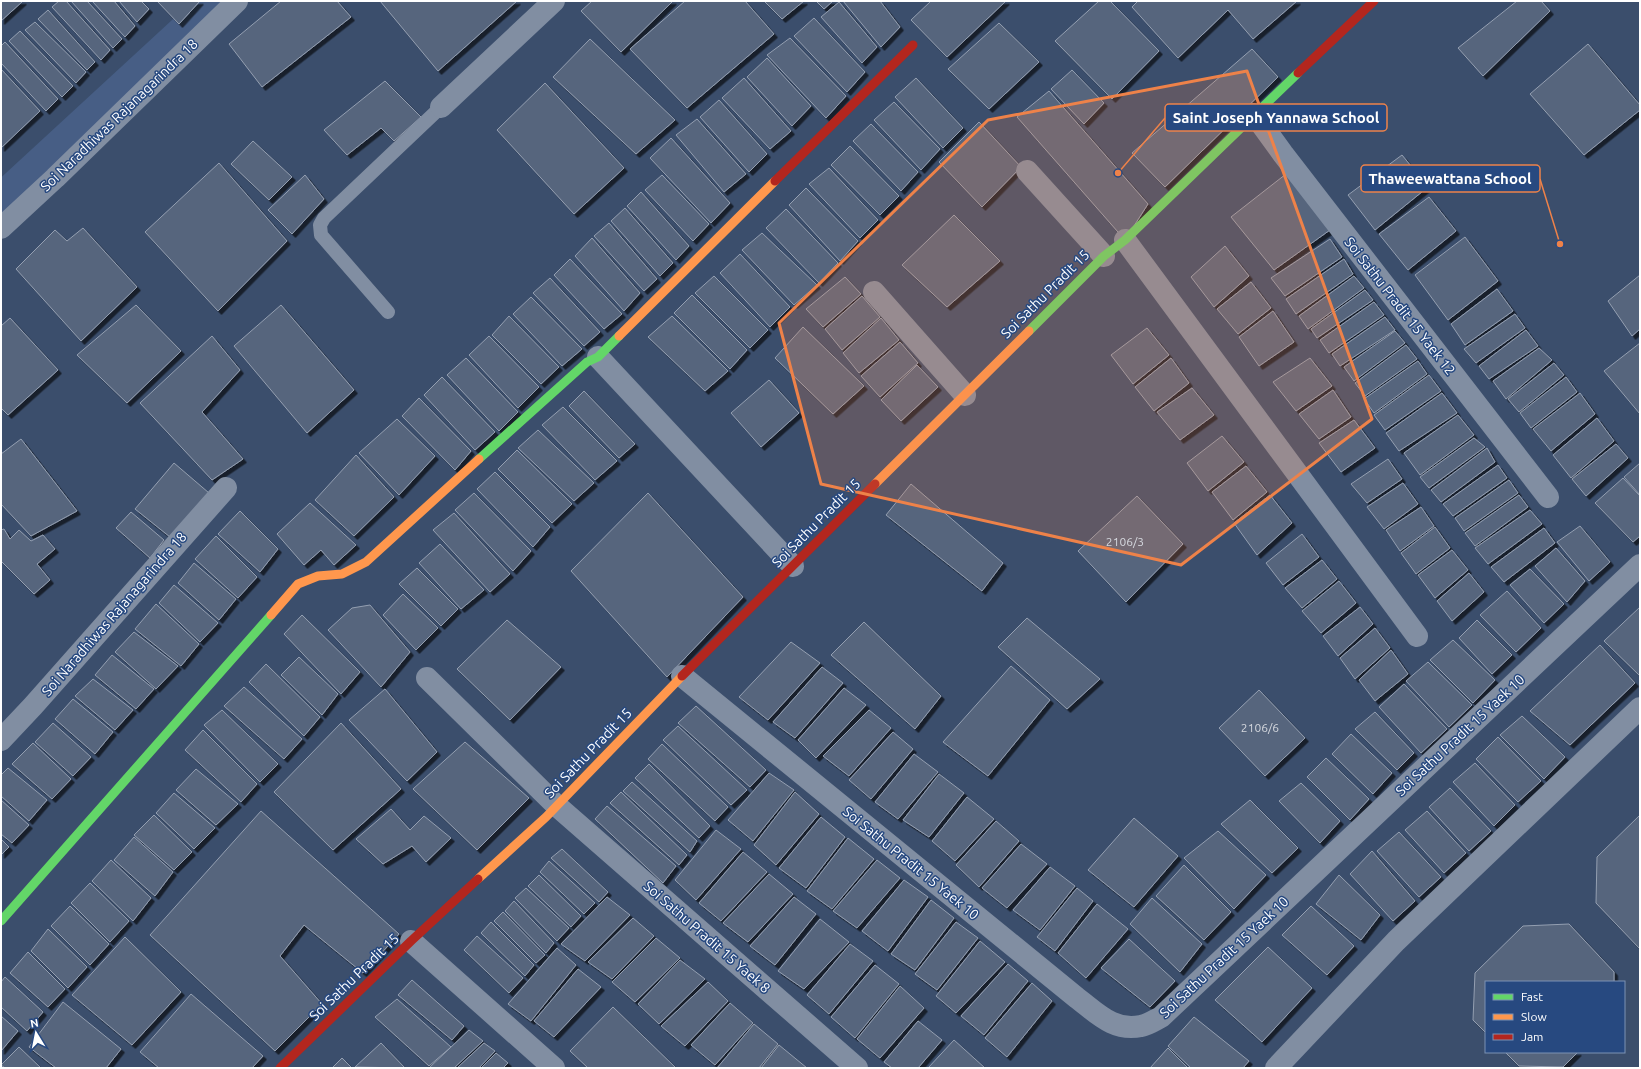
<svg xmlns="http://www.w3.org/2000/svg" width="1641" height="1069" viewBox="0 0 1641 1069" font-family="Ubuntu,sans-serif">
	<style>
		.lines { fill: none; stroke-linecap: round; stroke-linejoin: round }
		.canal { stroke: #475e85; stroke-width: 33 }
		.building { fill: #56657d; stroke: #949fb1; filter: url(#shadow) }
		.lane { stroke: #818ea2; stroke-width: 14 }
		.street { stroke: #818ea2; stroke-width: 22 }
		.fast { stroke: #63d668; stroke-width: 9 }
		.slow { stroke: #ff974d; stroke-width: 9 }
		.jam { stroke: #b3261e; stroke-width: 9 }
		.marked { fill: #ee8249; fill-opacity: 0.2; stroke: #ee8249; stroke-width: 3; stroke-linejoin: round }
		.labels { text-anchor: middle; stroke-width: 3; stroke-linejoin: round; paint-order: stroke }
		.number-label { font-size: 12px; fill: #d5d8de }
		.street-label { font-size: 14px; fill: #fff; stroke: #274980 }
		.leader { fill: none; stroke: #ee8249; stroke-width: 1.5 }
		.callout-dot { fill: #ee8249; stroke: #274980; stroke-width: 1.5 }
		.callout { fill: #274980; stroke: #ee8249; stroke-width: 1.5 }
		.callout-label { font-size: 15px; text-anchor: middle; font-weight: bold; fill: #fff }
	</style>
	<defs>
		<filter id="shadow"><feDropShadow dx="3.5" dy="3.5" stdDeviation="0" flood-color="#0009"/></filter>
	</defs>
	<rect width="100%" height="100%" fill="#3b4e6c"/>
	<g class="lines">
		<polyline class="canal" points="1,200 217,1"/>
	</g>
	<g class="building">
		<polygon points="1,1 23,1 1,21"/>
		<polygon points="59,1 66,1 110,50 101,60 52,7"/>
		<polygon points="71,1 87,1 122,39 113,48"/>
		<polygon points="92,1 114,1 135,26 125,37"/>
		<polygon points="119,1 141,1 149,9 137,22"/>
		<polygon points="157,1 200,1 179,24"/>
		<polygon points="281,1 337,1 351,17 262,87 229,44"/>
		<polygon points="380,1 517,1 438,71"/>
		<polygon points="592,1 673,1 621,52 581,11"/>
		<polygon points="685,1 745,1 774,34 687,108 630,49"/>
		<polygon points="764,1 804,1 782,19"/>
		<polygon points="816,1 833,1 824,9"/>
		<polygon points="843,1 880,1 900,27 881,47"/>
		<polygon points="931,1 1006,1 947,57 911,20"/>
		<polygon points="1099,1 1110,1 1159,51 1112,99 1055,41"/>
		<polygon points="1138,1 1297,1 1253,39 1228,10 1178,58 1132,7"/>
		<polygon points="1517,1 1541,1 1550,11 1483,76 1458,48"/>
		<polygon points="839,2 877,47 862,63 821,17"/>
		<polygon points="48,10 95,62 87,70 38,19"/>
		<polygon points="814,18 865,72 847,92 794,36"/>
		<polygon points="35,22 86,72 76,83 25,30"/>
		<polygon points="999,23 1039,62 989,109 948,69"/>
		<polygon points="20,31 73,86 62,97 9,41"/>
		<polygon points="790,38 846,96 826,118 767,55"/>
		<polygon points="590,39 675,120 636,154 553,77"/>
		<polygon points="5,42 58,99 46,111 1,63 1,46"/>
		<polygon points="1588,44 1640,105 1640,110 1584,155 1530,94"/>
		<polygon points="1252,49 1278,77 1165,187 1132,153"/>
		<polygon points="767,58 811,106 792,126 747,77"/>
		<polygon points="1,69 40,111 1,148"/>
		<polygon points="1072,70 1104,103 1084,124 1051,89"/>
		<polygon points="744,78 791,131 770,149 722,98"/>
		<polygon points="916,78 963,128 943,148 895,97"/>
		<polygon points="385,81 421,117 394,141 381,128 347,155 324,130"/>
		<polygon points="545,83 624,168 574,214 497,130"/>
		<polygon points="1049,91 1148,204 1125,240 1017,117"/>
		<polygon points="719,100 767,154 749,172 700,117"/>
		<polygon points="894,102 940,149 921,170 874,120"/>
		<polygon points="697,119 746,174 724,192 676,135"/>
		<polygon points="979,122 1021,167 982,207 939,162"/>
		<polygon points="871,124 918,172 901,191 853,141"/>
		<polygon points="671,138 730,203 711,223 650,158"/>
		<polygon points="253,141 292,177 269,200 231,164"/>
		<polygon points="850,146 899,196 880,215 831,165"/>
		<polygon points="1402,155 1428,187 1375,230 1348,195"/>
		<polygon points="219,163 287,241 218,311 145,232"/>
		<polygon points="829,168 878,220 860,238 809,184"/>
		<polygon points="1286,174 1330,230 1274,270 1231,217"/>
		<polygon points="305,175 324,199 292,234 268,210"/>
		<polygon points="662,175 709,224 693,241 645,190"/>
		<polygon points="806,188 858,241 840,261 789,205"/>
		<polygon points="641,192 689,246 676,260 627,206"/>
		<polygon points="1429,197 1456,231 1408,270 1379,234"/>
		<polygon points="625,208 673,263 660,276 611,221"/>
		<polygon points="786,209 838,263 819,283 766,228"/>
		<polygon points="954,215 1000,261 947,307 902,265"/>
		<polygon points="609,223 657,279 644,291 594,236"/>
		<polygon points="83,228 137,287 81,341 16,269 55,230 67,241"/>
		<polygon points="762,233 817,285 794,305 742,250"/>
		<polygon points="1465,237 1498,281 1448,320 1415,275"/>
		<polygon points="592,238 640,293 624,311 575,256"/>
		<polygon points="1330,239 1342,257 1285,296 1271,278"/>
		<polygon points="1225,246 1249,276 1214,307 1191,277"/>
		<polygon points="740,254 790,307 770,327 720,273"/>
		<polygon points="570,259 622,314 604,329 554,275"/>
		<polygon points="1344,259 1353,274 1296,314 1286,299"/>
		<polygon points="1640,275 1640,329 1632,336 1608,301"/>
		<polygon points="714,276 768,330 750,348 695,293"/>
		<polygon points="1354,276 1364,288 1308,329 1299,316"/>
		<polygon points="845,277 861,294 823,327 806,309"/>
		<polygon points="550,278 600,332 584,346 533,293"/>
		<polygon points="1251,282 1271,308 1238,334 1217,309"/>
		<polygon points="1497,289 1513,311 1465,345 1451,324"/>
		<polygon points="1365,290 1373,300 1317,338 1311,329"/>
		<polygon points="692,295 747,350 730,369 674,313"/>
		<polygon points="862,296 880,317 842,350 825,329"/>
		<polygon points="531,297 582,349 562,366 513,314"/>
		<polygon points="1374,302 1384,315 1329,353 1320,340"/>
		<polygon points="136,305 181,351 127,403 77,355"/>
		<polygon points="281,305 354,390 307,433 234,346"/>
		<polygon points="1273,311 1294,342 1259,366 1239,337"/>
		<polygon points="1515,314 1525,328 1476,363 1464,349"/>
		<polygon points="509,316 559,367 541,384 492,335"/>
		<polygon points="672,316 728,371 705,391 648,337"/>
		<polygon points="1385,317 1395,330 1340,366 1332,354"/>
		<polygon points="10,318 58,370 8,415 1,408 1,326"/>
		<polygon points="881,318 899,340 859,373 843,353"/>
		<polygon points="803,327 864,386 833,414 775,358"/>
		<polygon points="1147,328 1169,355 1133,384 1111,355"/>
		<polygon points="1526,330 1538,346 1489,379 1479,366"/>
		<polygon points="1395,331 1405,343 1354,381 1344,367"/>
		<polygon points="212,336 240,370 202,412 243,459 212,480 140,403"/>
		<polygon points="489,336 539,387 518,408 469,355"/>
		<polygon points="900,342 918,363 880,397 861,376"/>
		<polygon points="1640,343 1640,414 1604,371"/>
		<polygon points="1406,345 1417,359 1365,396 1355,383"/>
		<polygon points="1539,348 1552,360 1506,399 1493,381"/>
		<polygon points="466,358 518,412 499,431 447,375"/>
		<polygon points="1171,358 1189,383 1154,411 1135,387"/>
		<polygon points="1310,358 1332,386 1296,411 1273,382"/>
		<polygon points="1418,361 1427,374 1374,413 1364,399"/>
		<polygon points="1554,363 1564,375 1519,412 1508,399"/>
		<polygon points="917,365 938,387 901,421 881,400"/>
		<polygon points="1429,375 1441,391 1385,430 1374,415"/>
		<polygon points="442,377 495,432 475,450 424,395"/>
		<polygon points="1566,377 1577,392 1531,428 1520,413"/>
		<polygon points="769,380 799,413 761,447 731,413"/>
		<polygon points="1192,388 1214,415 1180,440 1157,412"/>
		<polygon points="1333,390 1351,417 1319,439 1299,414"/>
		<polygon points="584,391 635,444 619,458 569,406"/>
		<polygon points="1442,393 1457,413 1399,451 1386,433"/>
		<polygon points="1580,393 1595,414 1551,451 1533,429"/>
		<polygon points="419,398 471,451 455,470 402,416"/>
		<polygon points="563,407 617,461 595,480 542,425"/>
		<polygon points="1458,415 1474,435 1420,475 1404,453"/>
		<polygon points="1597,418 1614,441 1571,478 1553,455"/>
		<polygon points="397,419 435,456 399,495 359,453"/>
		<polygon points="1354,420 1375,448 1341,472 1319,443"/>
		<polygon points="538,430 594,483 574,501 518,448"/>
		<polygon points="1222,436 1244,462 1208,491 1187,463"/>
		<polygon points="1474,438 1485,447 1429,488 1420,477"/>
		<polygon points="21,439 77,511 31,536 1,504 1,454"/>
		<polygon points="1616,444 1628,458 1586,496 1572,479"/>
		<polygon points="1487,448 1495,462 1441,502 1431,490"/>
		<polygon points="517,450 572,504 552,523 498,469"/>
		<polygon points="356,455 394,497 354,536 315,500"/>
		<polygon points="1388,459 1402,479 1367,503 1351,484"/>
		<polygon points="174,463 209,493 170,537 135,509"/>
		<polygon points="1640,463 1640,495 1624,477"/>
		<polygon points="1498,465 1507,478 1453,516 1443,504"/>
		<polygon points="1246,466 1267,492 1233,520 1212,492"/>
		<polygon points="495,472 550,527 533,547 477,489"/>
		<polygon points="1623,478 1640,496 1640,536 1633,542 1595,503"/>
		<polygon points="1509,480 1518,493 1464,531 1455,518"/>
		<polygon points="1403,483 1418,504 1384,529 1367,507"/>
		<polygon points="911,484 1003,563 982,591 886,515"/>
		<polygon points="474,493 531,551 513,571 455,510"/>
		<polygon points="648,493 743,597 667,677 571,571"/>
		<polygon points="1270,495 1292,523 1257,555 1234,523"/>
		<polygon points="1519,495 1528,507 1475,546 1465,533"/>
		<polygon points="1137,496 1183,544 1126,602 1078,551"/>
		<polygon points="310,503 356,545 334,565 321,550 304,565 277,534"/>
		<polygon points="1421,507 1434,526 1400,551 1386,530"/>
		<polygon points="1530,510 1542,524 1488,564 1475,548"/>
		<polygon points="240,511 278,549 260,572 218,534"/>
		<polygon points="131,512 164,540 150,558 116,528"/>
		<polygon points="454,513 510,574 490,592 433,530"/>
		<polygon points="1580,526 1610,562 1589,581 1557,542"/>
		<polygon points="1435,527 1450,548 1416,574 1401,553"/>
		<polygon points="1544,528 1555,543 1504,582 1491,567"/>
		<polygon points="4,529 10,539 19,530 31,541 43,535 55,549 37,564 50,580 34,594 1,561 1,530"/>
		<polygon points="1302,534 1319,557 1283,585 1266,563"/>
		<polygon points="216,536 257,577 238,598 195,559"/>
		<polygon points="440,544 484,590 461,609 419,563"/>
		<polygon points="1556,548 1585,581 1567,602 1535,566"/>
		<polygon points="1452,550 1468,570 1435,598 1418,575"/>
		<polygon points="1322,560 1337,579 1302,608 1285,588"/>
		<polygon points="194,563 236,599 219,620 178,583"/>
		<polygon points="417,568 458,609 441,626 399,584"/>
		<polygon points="1530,569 1564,604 1544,623 1510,585"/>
		<polygon points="1469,573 1484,592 1452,621 1437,601"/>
		<polygon points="1339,581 1356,603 1321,633 1302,611"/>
		<polygon points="174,585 218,623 200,642 159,603"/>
		<polygon points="1507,591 1541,628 1516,652 1480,615"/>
		<polygon points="403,594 438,628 416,650 383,615"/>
		<polygon points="156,604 199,644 181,666 135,629"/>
		<polygon points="370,605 410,652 381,687 328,630 352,608"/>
		<polygon points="1360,607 1373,624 1338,656 1323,636"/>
		<polygon points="1640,607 1640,676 1604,641"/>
		<polygon points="302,615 360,672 341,694 284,634"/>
		<polygon points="1027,618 1100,679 1067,709 998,647"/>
		<polygon points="507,620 561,667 510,720 457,669"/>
		<polygon points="1477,620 1512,655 1492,674 1459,638"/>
		<polygon points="864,622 941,696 915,729 831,655"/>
		<polygon points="1375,628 1390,648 1355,679 1340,658"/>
		<polygon points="134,632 178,666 156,689 115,652"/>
		<polygon points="1453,640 1495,680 1473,703 1430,660"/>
		<polygon points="791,642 820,663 768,720 739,697"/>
		<polygon points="1600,645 1635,683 1570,745 1530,711"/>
		<polygon points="1391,650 1408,674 1375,701 1359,680"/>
		<polygon points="112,655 154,689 136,709 95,675"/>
		<polygon points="299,657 338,694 322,715 281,675"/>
		<polygon points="1428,662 1472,705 1449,727 1406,681"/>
		<polygon points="266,664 320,717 304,736 249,682"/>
		<polygon points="1011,666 1050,700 988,776 943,742"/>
		<polygon points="822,667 843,683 795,738 773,722"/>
		<polygon points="93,679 133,710 115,730 75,696"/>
		<polygon points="1404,684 1447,729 1421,753 1379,707"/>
		<polygon points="244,687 302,739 284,759 224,706"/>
		<polygon points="844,688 866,705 816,758 798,740"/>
		<polygon points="385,689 437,752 407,781 349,720"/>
		<polygon points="1259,690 1305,738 1265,776 1219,728"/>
		<polygon points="73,699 113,732 95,754 55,719"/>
		<polygon points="696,706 766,770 750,787 678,723"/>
		<polygon points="222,710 278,764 260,782 204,725"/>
		<polygon points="869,710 891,728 849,776 823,756"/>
		<polygon points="1375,712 1414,753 1397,770 1355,729"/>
		<polygon points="1522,716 1565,757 1544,779 1500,735"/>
		<polygon points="53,723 91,757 73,776 35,742"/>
		<polygon points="341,723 401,789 333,850 274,792"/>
		<polygon points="678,726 747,790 731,805 663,740"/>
		<polygon points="203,730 257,784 241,802 185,750"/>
		<polygon points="893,732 913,749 871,799 849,780"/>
		<polygon points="1351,734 1392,773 1373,794 1332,754"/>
		<polygon points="1498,737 1541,781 1518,802 1476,759"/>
		<polygon points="465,742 529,798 477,850 413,789"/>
		<polygon points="33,743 71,779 52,799 12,764"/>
		<polygon points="662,744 728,807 715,821 648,759"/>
		<polygon points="914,754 938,772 898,819 875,802"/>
		<polygon points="1326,758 1369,799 1350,820 1307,777"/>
		<polygon points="1475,763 1515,805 1494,826 1453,782"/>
		<polygon points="649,764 710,826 699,838 635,778"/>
		<polygon points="8,768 47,800 29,821 1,796 1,775"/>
		<polygon points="196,769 238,804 216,825 176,790"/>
		<polygon points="769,773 794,790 753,841 728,820"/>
		<polygon points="939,774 964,793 929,837 903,820"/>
		<polygon points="632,782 697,841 690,852 623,791"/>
		<polygon points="1301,783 1340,821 1320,843 1279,801"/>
		<polygon points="1450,788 1491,831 1469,851 1429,807"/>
		<polygon points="621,792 687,855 679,865 610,803"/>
		<polygon points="795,792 819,814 776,865 754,845"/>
		<polygon points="174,793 215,828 194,849 156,813"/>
		<polygon points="967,797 994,819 955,861 932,841"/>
		<polygon points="1,800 29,825 12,843 1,834"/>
		<polygon points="1250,800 1298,848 1272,873 1221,824"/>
		<polygon points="607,806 676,866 663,883 595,819"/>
		<polygon points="391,809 410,830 424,816 451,838 426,862 412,846 383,864 356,839"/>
		<polygon points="261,811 399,934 363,973 304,925 280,956 322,1004 275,1051 150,935"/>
		<polygon points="1427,811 1466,853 1444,873 1405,830"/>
		<polygon points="154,815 192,852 174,870 134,835"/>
		<polygon points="1640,815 1640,949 1596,903 1597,857"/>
		<polygon points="821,817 845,837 806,888 779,868"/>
		<polygon points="1134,818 1178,856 1134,907 1088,870"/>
		<polygon points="996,821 1019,841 979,887 956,865"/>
		<polygon points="716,830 741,849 696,900 675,880"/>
		<polygon points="1218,831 1266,875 1234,909 1184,858"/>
		<polygon points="1399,832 1441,877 1419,897 1377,851"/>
		<polygon points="134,837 173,872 155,896 114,860"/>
		<polygon points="848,838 874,859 832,909 807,891"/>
		<polygon points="1,839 9,847 1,855"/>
		<polygon points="1021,844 1047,864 1007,908 982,888"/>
		<polygon points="562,849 608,892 599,902 551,858"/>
		<polygon points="1372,851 1415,901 1393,921 1350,874"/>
		<polygon points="743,852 767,872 721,921 699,903"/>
		<polygon points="111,860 151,898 133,921 92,881"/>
		<polygon points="877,860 900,878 857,928 833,911"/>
		<polygon points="549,861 595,903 584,914 540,872"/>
		<polygon points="1184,865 1231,912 1204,940 1156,896"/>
		<polygon points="1050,867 1075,886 1040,930 1013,910"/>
		<polygon points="769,874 793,894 748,942 723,923"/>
		<polygon points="539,875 581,916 571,927 528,886"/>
		<polygon points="1339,875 1380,915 1361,940 1316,904"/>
		<polygon points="904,880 928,897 888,951 862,931"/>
		<polygon points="90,883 129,921 110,942 71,903"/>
		<polygon points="526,888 569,928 557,941 515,898"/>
		<polygon points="1077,888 1093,901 1055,951 1037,937"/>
		<polygon points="607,897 630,915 585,961 561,944"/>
		<polygon points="794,897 816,914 775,965 750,946"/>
		<polygon points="1152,898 1202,944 1180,972 1130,924"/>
		<polygon points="931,900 954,918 915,970 891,954"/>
		<polygon points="514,901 554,943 546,953 505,911"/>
		<polygon points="1097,904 1128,929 1086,978 1058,953"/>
		<polygon points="70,906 109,944 90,965 51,926"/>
		<polygon points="1311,906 1354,946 1327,975 1282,935"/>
		<polygon points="503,912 545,955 536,963 494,921"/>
		<polygon points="633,918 654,936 612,979 588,962"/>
		<polygon points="820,919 849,942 804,989 778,971"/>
		<polygon points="491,922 534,965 525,976 481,933"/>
		<polygon points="956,922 978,938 937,990 915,974"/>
		<polygon points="1569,924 1614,972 1614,982 1486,982 1486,1033 1473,1020 1475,973 1523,926"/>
		<polygon points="48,929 87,967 68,988 31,951"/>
		<polygon points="477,936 523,978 509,993 464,950"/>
		<polygon points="125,937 181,992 132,1045 72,995"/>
		<polygon points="656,938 680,958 635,1002 612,982"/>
		<polygon points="1129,939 1175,981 1150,1007 1101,968"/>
		<polygon points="980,941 1005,962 956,1013 936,996"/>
		<polygon points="850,944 873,961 829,1014 807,995"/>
		<polygon points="1268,947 1312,988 1262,1042 1215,1000"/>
		<polygon points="557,948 576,965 531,1021 508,1004"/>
		<polygon points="28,952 65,989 48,1007 10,973"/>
		<polygon points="680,960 705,979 659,1024 638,1004"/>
		<polygon points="1008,964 1028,981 984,1035 961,1016"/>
		<polygon points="875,965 899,984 855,1038 831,1017"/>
		<polygon points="578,969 601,987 554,1037 534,1021"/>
		<polygon points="5,977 43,1012 27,1031 1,1007 1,982"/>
		<polygon points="412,980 464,1026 452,1040 398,995"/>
		<polygon points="708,982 728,1001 685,1046 661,1026"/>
		<polygon points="1032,983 1052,1001 1007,1057 985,1038"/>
		<polygon points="900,986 924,1008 880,1058 857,1039"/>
		<polygon points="191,994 263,1056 252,1068 159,1068 140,1052"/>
		<polygon points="397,999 451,1047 429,1066 375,1017"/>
		<polygon points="63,1002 121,1049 106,1068 56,1068 29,1047"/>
		<polygon points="730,1003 753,1023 715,1065 691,1045"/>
		<polygon points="613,1007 676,1068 588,1068 570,1051"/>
		<polygon points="1,1016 18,1031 1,1051"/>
		<polygon points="1194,1017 1249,1061 1243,1068 1191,1068 1168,1046"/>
		<polygon points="918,1021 942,1040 918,1068 892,1068 884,1062"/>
		<polygon points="754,1024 778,1044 759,1068 717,1068"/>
		<polygon points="469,1030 483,1041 454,1068 429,1068"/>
		<polygon points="954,1040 985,1068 928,1068"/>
		<polygon points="381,1043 405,1068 355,1067"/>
		<polygon points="484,1043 495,1051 479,1068 457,1068"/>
		<polygon points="779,1045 807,1068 761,1068"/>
		<polygon points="19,1047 41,1068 5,1068 1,1065"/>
		<polygon points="1168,1048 1188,1068 1150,1068"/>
		<polygon points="1505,1052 1578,1052 1563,1067 1519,1066"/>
		<polygon points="496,1053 508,1063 503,1068 481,1068"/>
		<polygon points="342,1058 352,1068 332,1068"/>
	</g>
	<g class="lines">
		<polyline class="lane" points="388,312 321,235 320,225 324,218 441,107"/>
		<g class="street">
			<polyline points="441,107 554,1"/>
			<polyline points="1254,114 1283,154 1548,497"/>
			<polyline points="1027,171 1104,256"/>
			<polyline points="1,228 55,178 237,1"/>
			<polyline points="1125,240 1417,636"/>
			<polyline points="874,292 965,395"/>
			<polyline points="598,357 793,566"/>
			<path d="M 682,676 L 1077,998 C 1097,1013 1114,1032 1141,1026 C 1148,1025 1155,1020 1161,1017 L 1640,565"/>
			<polyline points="427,678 557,806 857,1068"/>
			<polyline points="1,740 33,706 226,488"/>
			<polyline points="411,941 554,1068"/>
			<polyline points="1276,1068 1396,941 1640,708"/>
		</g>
		<g class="fast">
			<polyline points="1029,331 1104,256 1125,240 1298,73"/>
			<polyline points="479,459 587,362 598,357 619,336"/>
			<polyline points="1,921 271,615"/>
		</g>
		<g class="slow">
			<polyline points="619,336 775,181"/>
			<polyline points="875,484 1029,331"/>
			<polyline points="271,615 298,584 318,576 342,574 366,562 479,459"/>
			<polyline points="478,879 546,817 682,676"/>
		</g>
		<g class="jam">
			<polyline points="1298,73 1374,1"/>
			<polyline points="775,181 913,45"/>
			<polyline points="682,676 875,484"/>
			<polyline points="280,1068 411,941 478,879"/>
		</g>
	</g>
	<path class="marked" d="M 1247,71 L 1372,419 L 1181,565 L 821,484 L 779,323 L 988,120 Z"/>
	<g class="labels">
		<g class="number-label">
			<text x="1125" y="546">2106/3</text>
			<text x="1260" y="732">2106/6</text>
		</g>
		<g class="street-label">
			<text transform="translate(119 115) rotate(-44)" y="5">Soi Naradhiwas Rajanagarindra 18</text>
			<text transform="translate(1045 294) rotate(-45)" y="5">Soi Sathu Pradit 15</text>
			<text transform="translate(1400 306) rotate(52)" y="5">Soi Sathu Pradit 15 Yaek 12</text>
			<text transform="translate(816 523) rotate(-45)" y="5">Soi Sathu Pradit 15</text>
			<text transform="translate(114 614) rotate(-49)" y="5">Soi Naradhiwas Rajanagarindra 18</text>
			<text transform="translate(1460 735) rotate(-43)" y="5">Soi Sathu Pradit 15 Yaek 10</text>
			<text transform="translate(588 753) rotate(-46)" y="5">Soi Sathu Pradit 15</text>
			<text transform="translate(911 863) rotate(39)" y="5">Soi Sathu Pradit 15 Yaek 10</text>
			<text transform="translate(707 937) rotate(41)" y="5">Soi Sathu Pradit 15 Yaek 8</text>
			<text transform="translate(1224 957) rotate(-43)" y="5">Soi Sathu Pradit 15 Yaek 10</text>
			<text transform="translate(354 977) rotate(-44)" y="5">Soi Sathu Pradit 15</text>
		</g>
	</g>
	<path class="leader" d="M1118 173L1165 118M1560 244L1540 179"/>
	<g class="callout-dot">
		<circle cx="1118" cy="173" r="4"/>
		<circle cx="1560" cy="244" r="4"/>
	</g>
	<g class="callout">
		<rect x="1165" y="104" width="222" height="27" rx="4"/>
		<rect x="1361" y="165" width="179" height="27" rx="4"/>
	</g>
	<g class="callout-label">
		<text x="1276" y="123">Saint Joseph Yannawa School</text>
		<text x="1450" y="184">Thaweewattana School</text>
	</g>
	<rect width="1641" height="1069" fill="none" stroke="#ffffff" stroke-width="4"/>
	<rect x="1485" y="981" width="140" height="72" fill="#274980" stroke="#7d92b3"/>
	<rect x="1493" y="994" width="20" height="6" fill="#63d668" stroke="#7d92b3"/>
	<text x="1521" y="1001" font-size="12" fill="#ffffff">Fast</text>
	<rect x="1493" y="1014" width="20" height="6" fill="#ff974d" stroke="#7d92b3"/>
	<text x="1521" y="1021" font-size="12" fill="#ffffff">Slow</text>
	<rect x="1493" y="1034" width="20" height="6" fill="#b3261e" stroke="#7d92b3"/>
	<text x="1521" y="1041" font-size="12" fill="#ffffff">Jam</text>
	<g transform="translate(36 1033) rotate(350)" stroke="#274980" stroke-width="3" paint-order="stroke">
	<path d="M0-3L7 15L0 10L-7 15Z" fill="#ffffff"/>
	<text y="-6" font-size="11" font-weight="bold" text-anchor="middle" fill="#ffffff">N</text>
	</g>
</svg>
